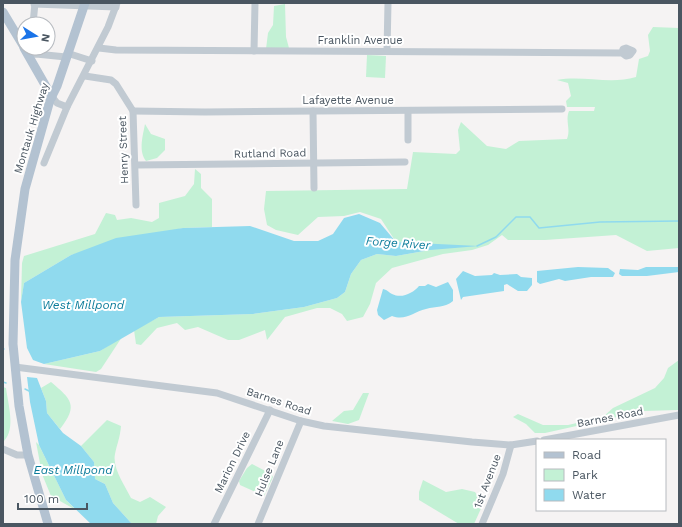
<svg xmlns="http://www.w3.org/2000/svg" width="682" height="527" viewBox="0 0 682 527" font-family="'Work Sans',sans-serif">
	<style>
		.green { fill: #c3f1d5 }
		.water { fill: #90daee }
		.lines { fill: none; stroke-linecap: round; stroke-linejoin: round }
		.stream { stroke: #90daee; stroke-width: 1.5 }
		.minor { stroke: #c1cad2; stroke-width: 7 }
		.major { stroke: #b3c2d1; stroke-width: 9 }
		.labels { text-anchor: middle; stroke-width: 4; stroke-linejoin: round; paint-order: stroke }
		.street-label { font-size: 11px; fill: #4a5661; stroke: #fff }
		.water-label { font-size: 12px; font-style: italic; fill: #0c7c9b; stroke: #fff }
	</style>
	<rect width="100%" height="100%" fill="#f5f3f3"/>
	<g class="green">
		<polygon points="285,4 286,37 289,48 266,49 268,33 273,25 274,6"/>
		<path d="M 653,27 L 679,28 L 679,248 L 647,251 L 616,235 L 545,240 L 508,240 L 502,235 L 488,245 L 472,250 L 443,254 L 392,268 L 376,283 L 370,304 L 363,317 L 347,321 L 342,314 L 330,308 L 317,308 L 285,317 L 267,340 L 265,330 L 239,340 L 228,340 L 198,327 L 185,330 L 177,323 L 157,328 L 141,345 L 136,344 L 134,330 L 159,317 L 253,314 L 304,307 L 337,298 L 345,292 L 351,274 L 361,260 L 377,254 L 396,256 L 430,250 L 432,243 L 396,242 L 381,219 L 360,212 L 344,216 L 318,217 L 298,235 L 276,230 L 267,225 L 264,209 L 266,191 L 407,189 L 413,152 L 456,154 L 460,150 L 458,130 L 461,122 L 487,146 L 506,149 L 519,141 L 567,139 C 571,129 565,121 569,111 L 594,111 L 595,107 L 567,107 L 566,101 L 571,96 L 568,83 L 557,80 C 583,75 610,85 636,77 L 639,59 L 648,56 L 650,51 L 648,35 Z"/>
		<polygon points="367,55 386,56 385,78 366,77"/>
		<path d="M 145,124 L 151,134 L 165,139 L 165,150 L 157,158 L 146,161 C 138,151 143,135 145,124 Z"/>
		<polygon points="195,169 201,174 201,188 212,199 212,227 183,228 71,255 24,283 21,302 22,263 24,256 95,234 106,213 115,215 117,220 131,218 152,222 159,218 159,203 185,196 194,184"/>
		<polygon points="122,337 101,369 96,372 44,364 100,351"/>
		<polygon points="679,360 678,410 644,411 545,433 535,433 526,424 513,417 518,414 543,425 568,425 603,417 613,408 655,388 664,378 668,368"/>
		<path d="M 51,382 C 71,399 79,405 60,429 L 47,413 L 46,401 L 41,388 Z"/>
		<path d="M 3,387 L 6,388 C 8,404 16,429 4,441 Z"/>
		<polygon points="363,393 369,393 359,420 348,424 332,421 344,411 353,410"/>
		<path d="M 107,420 L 121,426 C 120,438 117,444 115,454 C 112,468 125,486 131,498 L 140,502 L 150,497 L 166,507 L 158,516 L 156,524 L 132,524 L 113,503 L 105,484 L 95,479 L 94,462 L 81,446 Z"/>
		<polygon points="36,442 39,445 66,500 76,510 51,496 42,474"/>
		<polygon points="252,464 271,474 273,477 264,496 240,485 239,481 247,468"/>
		<polygon points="423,480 446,492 462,489 475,492 483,504 474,524 459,524 419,500 419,492"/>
	</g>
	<g class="water">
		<polygon points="359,214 380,223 396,242 479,246 430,250 396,256 377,254 361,260 351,274 345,292 337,298 304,307 253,314 159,317 100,351 44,364 33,360 27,348 21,302 24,283 71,255 116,238 183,228 250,226 294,241 318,241 333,234 344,218"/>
		<polygon points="578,267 608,268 615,273 613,277 591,277 565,281 559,279 540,284 537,282 537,271"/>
		<polygon points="646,267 679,267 679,272 647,276 622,276 619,274 620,269 638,270"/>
		<polygon points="463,271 475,276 492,275 494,273 500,275 517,274 521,277 532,278 532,285 527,291 518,291 507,284 504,285 504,291 463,297 461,300 456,279"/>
		<path d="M 448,282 L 453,290 L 453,301 C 445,308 436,306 426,309 C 413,312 406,321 392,316 L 384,320 L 378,315 L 377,310 L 383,289 C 388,290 388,292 392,294 C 402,299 413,293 419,286 L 425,286 L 428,284 L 436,287 Z"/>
		<polygon points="27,377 37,378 46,401 47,413 63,433 81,446 94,462 95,479 105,484 113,503 132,524 91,524 66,500 39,445 30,402"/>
	</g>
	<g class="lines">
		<g class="stream">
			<polyline points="477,246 496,237 516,217 530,217 539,228 600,222 679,221"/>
			<polyline points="3,349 4,349"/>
			<polyline points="3,382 6,383"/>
			<polyline points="25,389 29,391"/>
		</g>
		<g class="minor">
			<polyline points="34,4 116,7"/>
			<polyline points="33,24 35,3"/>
			<polyline points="99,48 116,50 622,53 626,56 630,55 633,51 626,48 623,49 622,53"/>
			<polyline points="254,51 255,3"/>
			<polyline points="387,51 388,3"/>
			<polyline points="67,53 92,61"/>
			<polyline points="29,55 36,54 66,57"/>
			<polyline points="85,76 111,80 116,84 133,111 136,205"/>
			<polyline points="52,97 57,103 67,107"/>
			<polyline points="133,111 205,112 562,109"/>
			<polyline points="313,111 314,188"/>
			<polyline points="408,111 408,140"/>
			<polyline points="44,163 67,107 108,27 117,3"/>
			<polyline points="136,165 405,162"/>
			<polyline points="15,367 217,393 301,421 324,426 472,442 511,445 537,441"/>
			<polyline points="544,440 679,415"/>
			<polyline points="3,449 17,455 28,455"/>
			<polyline points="214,524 270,410"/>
			<polyline points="258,524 301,421"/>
			<polyline points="482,524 503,474 511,445"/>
		</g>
		<g class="major">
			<polyline points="3,12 24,47"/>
			<polyline points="24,48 52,97"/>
			<polyline points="48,524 28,455 19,406 13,344 15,260 25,189 50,100 57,86 85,3"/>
		</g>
	</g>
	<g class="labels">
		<g class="street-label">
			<text x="360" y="44">Franklin Avenue</text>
			<text x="348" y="104">Lafayette Avenue</text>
			<text transform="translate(31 128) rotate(-73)" y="4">Montauk Highway</text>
			<text transform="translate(123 150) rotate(-92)" y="4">Henry Street</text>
			<text transform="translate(270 153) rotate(-1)" y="4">Rutland Road</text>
			<text transform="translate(279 401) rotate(18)" y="4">Barnes Road</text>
			<text transform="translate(610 417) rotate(-11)" y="4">Barnes Road</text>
			<text transform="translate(232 462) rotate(-64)" y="4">Marion Drive</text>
			<text transform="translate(269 468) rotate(-68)" y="4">Hulse Lane</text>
			<text transform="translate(487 481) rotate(-69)" y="4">1st Avenue</text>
		</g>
		<g class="water-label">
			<text transform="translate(398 243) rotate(4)" y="4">Forge River</text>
			<text x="83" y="309">West Millpond</text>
			<text x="73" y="474">East Millpond</text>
		</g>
	</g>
	<rect width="682" height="527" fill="none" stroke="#4a5661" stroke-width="8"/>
	<rect x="536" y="439" width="130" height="72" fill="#ffffff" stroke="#b7bbc0"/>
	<rect x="544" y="452" width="20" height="6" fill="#b3c2d1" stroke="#b7bbc0"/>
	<text x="572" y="459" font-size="12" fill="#4a5661">Road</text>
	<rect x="544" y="469" width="20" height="12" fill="#c3f1d5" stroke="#b7bbc0"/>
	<text x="572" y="479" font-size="12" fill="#4a5661">Park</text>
	<rect x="544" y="489" width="20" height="12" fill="#90daee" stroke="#b7bbc0"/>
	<text x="572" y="499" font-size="12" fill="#4a5661">Water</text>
	<g transform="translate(36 36) rotate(101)"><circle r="19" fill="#ffffff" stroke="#b7bbc0"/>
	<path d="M0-3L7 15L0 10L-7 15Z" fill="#1a73e8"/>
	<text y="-6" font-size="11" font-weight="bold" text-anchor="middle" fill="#4a5661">N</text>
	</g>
	<path d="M18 503v6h69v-6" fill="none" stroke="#4a5661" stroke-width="2"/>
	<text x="24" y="503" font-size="12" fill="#4a5661" stroke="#ffffff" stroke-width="3" paint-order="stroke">100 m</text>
</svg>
